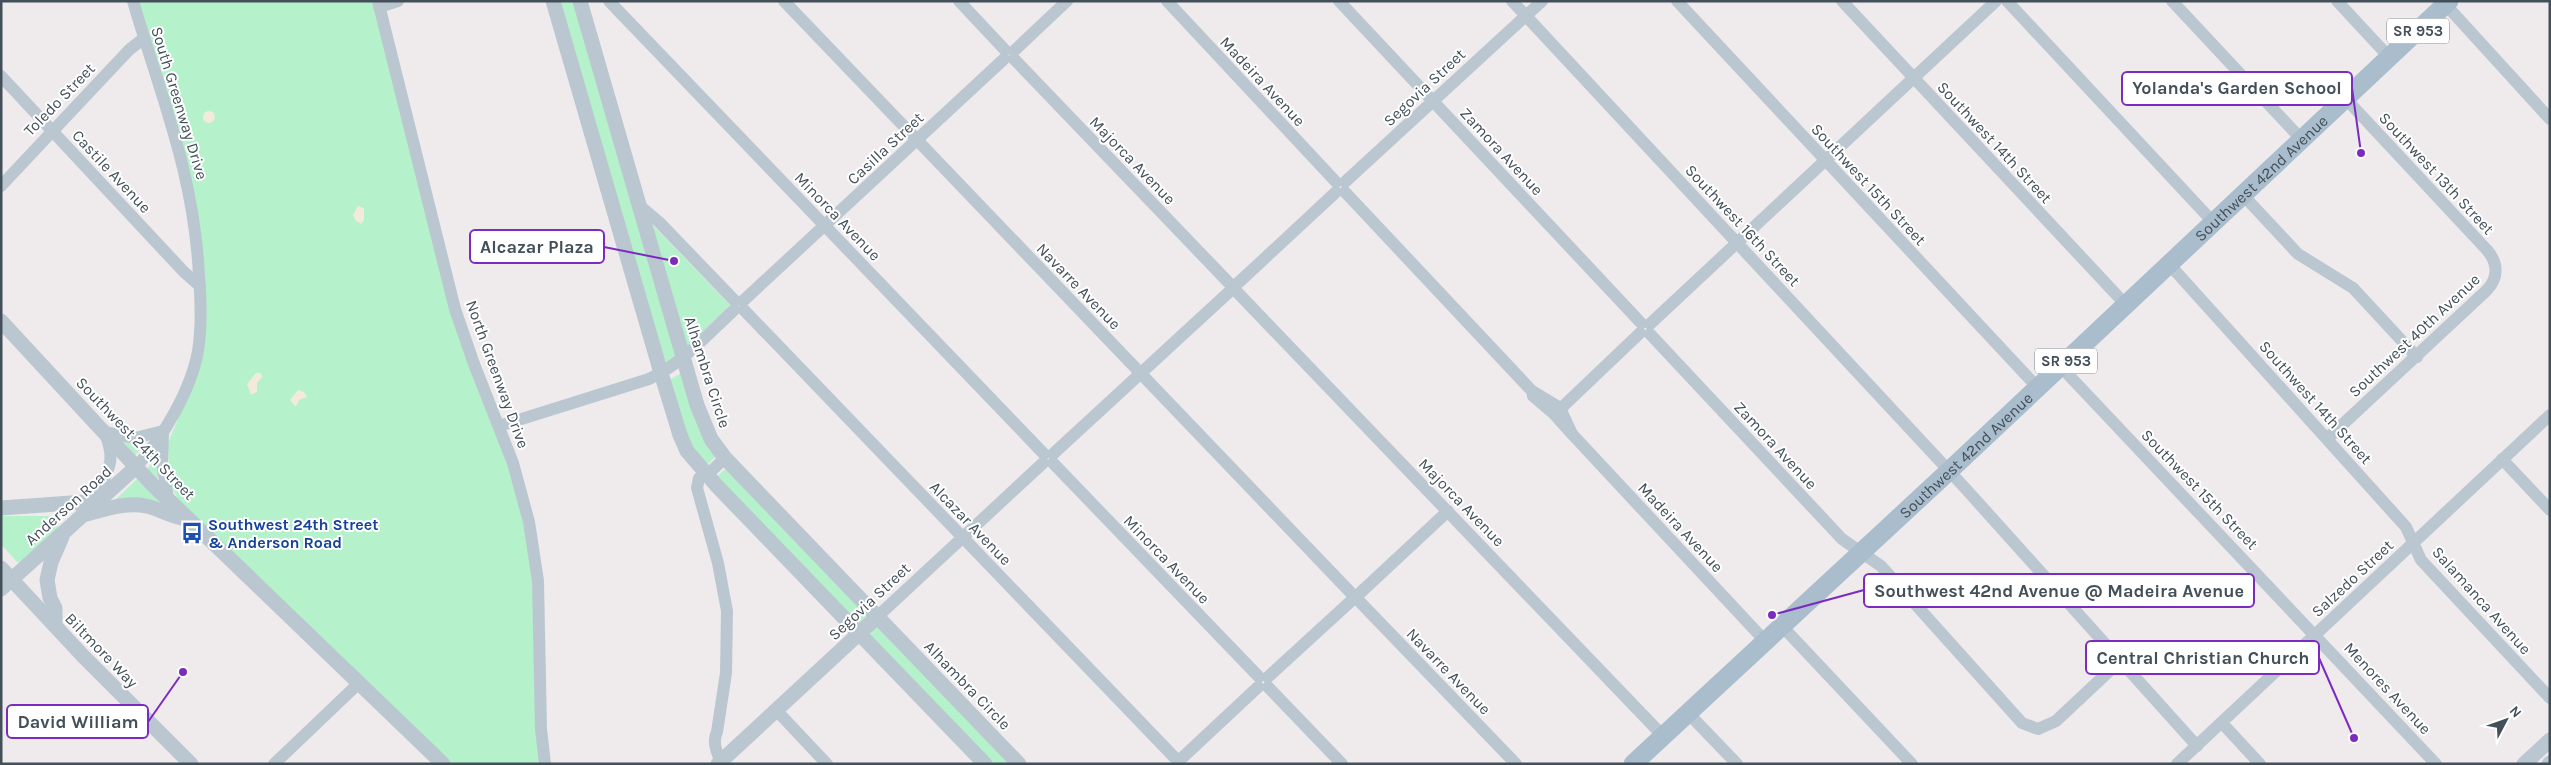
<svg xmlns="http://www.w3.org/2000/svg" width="2551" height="765" viewBox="0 0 2551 765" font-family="Karla,sans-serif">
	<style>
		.green { fill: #b5f1ca }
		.sand { fill: #f2eada }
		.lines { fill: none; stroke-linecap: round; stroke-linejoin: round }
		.minor { stroke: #bbc7d0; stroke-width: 12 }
		.tertiary { stroke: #bbc7d0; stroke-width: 15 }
		.primary { stroke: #a9bdcd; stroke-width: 19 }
		.labels { text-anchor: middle; stroke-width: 4; stroke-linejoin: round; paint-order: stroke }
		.shield { fill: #fff; stroke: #7b848c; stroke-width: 1 }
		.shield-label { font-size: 15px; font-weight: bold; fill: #43505a }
		.street-label { font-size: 16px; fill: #43505a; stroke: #fff }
		.transit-label { font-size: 16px; font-weight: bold; fill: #164399; stroke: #fff; text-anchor: start }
		.leader { fill: none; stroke: #7b2cbf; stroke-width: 2 }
		.callout-dot { fill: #7b2cbf; stroke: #fff; stroke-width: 2 }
		.callout { fill: #fff; stroke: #7b2cbf; stroke-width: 2 }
		.callout-label { font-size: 18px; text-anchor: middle; font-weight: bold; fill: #43505a }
	</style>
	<rect width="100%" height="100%" fill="#efebec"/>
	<g class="green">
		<polygon points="137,1 373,1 430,228 513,478 529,549 534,605 540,764 452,764 179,502 169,481 168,443 194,380 201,234"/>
		<polygon points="557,1 575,1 677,356 665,367"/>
		<polygon points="646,218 730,305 686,348"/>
		<polygon points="683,372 716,456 705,467 687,440 669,380"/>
		<polygon points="124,442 142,442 144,444 135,456"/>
		<polygon points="158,455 158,478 157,478 147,469"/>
		<polygon points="727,467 870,615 859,626 715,479"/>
		<polygon points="137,479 169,510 113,502"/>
		<polygon points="1,516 53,516 57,519 58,528 22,561 17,562 1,544"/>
		<polygon points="879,624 1012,764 992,764 868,636"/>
	</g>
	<g class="sand">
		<circle cx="209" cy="117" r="6"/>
		<polygon points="358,206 364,208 364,220 361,224 356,221 353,215"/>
		<polygon points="256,373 261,373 262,377 257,383 257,392 251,395 247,384"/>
		<polygon points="298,390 304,392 307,397 299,400 296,407 290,400"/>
	</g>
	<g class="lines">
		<g class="minor">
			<path d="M 133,1 C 161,97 194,173 199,276 C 201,301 202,326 198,351 C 191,390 163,438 136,467"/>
			<polyline points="378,1 455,309 474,364 513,463 529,522 538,581 541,729 545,764"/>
			<polyline points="609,1 1044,454"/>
			<polyline points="784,1 1351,593"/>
			<polyline points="959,1 1005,50"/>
			<polyline points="1167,1 1336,182"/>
			<polyline points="1339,1 1641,323"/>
			<polyline points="1512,1 1965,488 2197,746"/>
			<polyline points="1677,1 2038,388"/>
			<polyline points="1842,1 2126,305"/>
			<polyline points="2007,1 2214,223"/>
			<polyline points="2172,1 2302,140"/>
			<polyline points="2337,1 2390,58"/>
			<polyline points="2446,5 2550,119"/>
			<polyline points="379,7 398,1"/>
			<polyline points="1014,51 1067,1"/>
			<polyline points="1014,59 1229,283"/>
			<polyline points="1,76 184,272 200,286"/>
			<polyline points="1345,182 1542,1"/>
			<polyline points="1,186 129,50 144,38"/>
			<polyline points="1345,192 1532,391 1533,396 1554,414 1572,434 1560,408 1532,391"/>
			<polyline points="2243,195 2298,254 2353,288 2417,357"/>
			<polyline points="640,206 659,222 735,301"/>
			<polyline points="2169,264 2406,527 2421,560 2550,698"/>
			<polyline points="1237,284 1336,192"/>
			<polyline points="1237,292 1663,736"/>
			<polyline points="743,301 1004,59"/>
			<polyline points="744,310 1175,758"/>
			<polyline points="1650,324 1996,1"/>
			<polyline points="1650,334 1842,539 1881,566 2022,723 2038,729 2056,721 2120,661"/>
			<polyline points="2061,367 2436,764"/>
			<polyline points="1555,414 1640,333"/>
			<path d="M 499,426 L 649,379 C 683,363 707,335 734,310"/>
			<polyline points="104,432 135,438 163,431"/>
			<polyline points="163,434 162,463 168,498"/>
			<polyline points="1572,434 1766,642"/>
			<path d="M 2328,438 L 2487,290 C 2499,277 2498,263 2487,250 L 2346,99"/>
			<polyline points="1053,454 1229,292"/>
			<polyline points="2502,459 2550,510"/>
			<polyline points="1053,463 1259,677"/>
			<path d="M 99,501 C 100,472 119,470 106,436"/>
			<polyline points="1360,593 1448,511"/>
			<polyline points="1359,601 1516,764"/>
			<polyline points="878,616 1043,463"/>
			<polyline points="1782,626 1912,764"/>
			<polyline points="1268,677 1351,601"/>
			<polyline points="1268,687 1342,764"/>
			<polyline points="777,711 827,764"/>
			<polyline points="1688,713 1737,764"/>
			<polyline points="2222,723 2260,764"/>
			<polyline points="1182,758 1258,687"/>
			<path d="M 721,761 C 716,752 712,742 717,732 L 726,673 L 727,611 L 718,563 L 697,488 L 699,478 L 707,475 L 725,458"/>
			<polyline points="274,764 359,683"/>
			<polyline points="2177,764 2550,415"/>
		</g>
		<g class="tertiary">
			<polyline points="553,1 661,373 680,435 687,451 716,485 985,764"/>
			<polyline points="580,1 697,405 711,439 725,458 1019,764"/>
			<polyline points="1,321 150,482 443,764"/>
			<polyline points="1,508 99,501"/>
			<path d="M 87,514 C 106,509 126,502 146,506 C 161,509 173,518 188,519"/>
			<polyline points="1,568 83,656 191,764"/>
			<polyline points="1,589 136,467"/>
			<polyline points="55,626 55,608 50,598 47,580 51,562 62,537"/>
			<polyline points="718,764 878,616"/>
			<polyline points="2524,764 2550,740"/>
			<polyline points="2549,764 2550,763"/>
		</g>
		<path class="primary" id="s1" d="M 1633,764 L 1949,471 L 2449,1"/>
	</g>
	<defs>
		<g id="bus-bare" transform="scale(1.725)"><path d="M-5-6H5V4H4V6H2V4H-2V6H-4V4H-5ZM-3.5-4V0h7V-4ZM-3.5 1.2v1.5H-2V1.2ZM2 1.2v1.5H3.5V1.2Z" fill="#1a4fb4" stroke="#fff" stroke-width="2.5" paint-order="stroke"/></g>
	</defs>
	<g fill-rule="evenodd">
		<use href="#bus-bare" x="192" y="533"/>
	</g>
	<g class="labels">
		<g class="shield">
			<rect x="2387" y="18.5" width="62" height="25" rx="4"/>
			<rect x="2035" y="348.5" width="62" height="25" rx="4"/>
		</g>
		<g class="shield-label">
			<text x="2418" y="36">SR 953</text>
			<text x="2066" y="366">SR 953</text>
		</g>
		<g class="street-label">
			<text transform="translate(1263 81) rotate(47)" y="6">Madeira Avenue</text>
			<text transform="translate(1424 87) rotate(-43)" y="6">Segovia Street</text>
			<text transform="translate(59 99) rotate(-46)" y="6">Toledo Street</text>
			<text transform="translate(180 103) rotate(73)" y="6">South Greenway Drive</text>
			<text transform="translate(1995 142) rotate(47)" y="6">Southwest 14th Street</text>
			<text transform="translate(885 148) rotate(-43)" y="6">Casilla Street</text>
			<text transform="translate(1502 151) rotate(47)" y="6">Zamora Avenue</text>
			<text transform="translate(1133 160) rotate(46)" y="6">Majorca Avenue</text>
			<text transform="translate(112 171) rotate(47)" y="6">Castile Avenue</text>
			<text transform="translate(2437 173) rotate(47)" y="6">Southwest 13th Street</text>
			<text dy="6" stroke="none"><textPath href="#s1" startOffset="859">Southwest 42nd Avenue</textPath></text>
			<text transform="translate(1869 184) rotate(47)" y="6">Southwest 15th Street</text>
			<text transform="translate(838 216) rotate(46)" y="6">Minorca Avenue</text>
			<text transform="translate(1743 225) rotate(47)" y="6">Southwest 16th Street</text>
			<text transform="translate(1079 286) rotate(46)" y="6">Navarre Avenue</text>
			<text transform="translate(2414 335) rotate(-43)" y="6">Southwest 40th Avenue</text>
			<text transform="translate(708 372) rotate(72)" y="6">Alhambra Circle</text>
			<text transform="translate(498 374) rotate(70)" y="6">North Greenway Drive</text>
			<text transform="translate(2316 402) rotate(48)" y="6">Southwest 14th Street</text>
			<text transform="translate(136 438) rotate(46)" y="6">Southwest 24th Street</text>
			<text transform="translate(1776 445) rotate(47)" y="6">Zamora Avenue</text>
			<text dy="6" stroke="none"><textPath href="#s1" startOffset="454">Southwest 42nd Avenue</textPath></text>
			<text transform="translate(2200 489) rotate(46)" y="6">Southwest 15th Street</text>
			<text transform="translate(1462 502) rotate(46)" y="6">Majorca Avenue</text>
			<text transform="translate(68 505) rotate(-42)" y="6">Anderson Road</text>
			<text transform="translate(971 523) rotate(46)" y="6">Alcazar Avenue</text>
			<text transform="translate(1681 527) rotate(47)" y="6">Madeira Avenue</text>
			<text transform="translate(1167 559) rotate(46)" y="6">Minorca Avenue</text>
			<text transform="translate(2352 578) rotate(-43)" y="6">Salzedo Street</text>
			<text transform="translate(2482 600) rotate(48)" y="6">Salamanca Avenue</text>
			<text transform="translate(869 601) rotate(-43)" y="6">Segovia Street</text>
			<text transform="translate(102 650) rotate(46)" y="6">Biltmore Way</text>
			<text transform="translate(1449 671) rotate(46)" y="6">Navarre Avenue</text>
			<text transform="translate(968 685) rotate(46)" y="6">Alhambra Circle</text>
			<text transform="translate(2388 688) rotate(47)" y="6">Menores Avenue</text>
		</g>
		<g class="transit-label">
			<text x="208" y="530">Southwest 24th Street<tspan x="208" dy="18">&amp; Anderson Road</tspan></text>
		</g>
	</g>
	<path class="leader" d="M2361 153L2352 88M674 261L604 247M1772 615L1864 590M2354 738L2319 658M183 672L148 722"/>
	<g class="callout-dot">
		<circle cx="2361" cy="153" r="5"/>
		<circle cx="674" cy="261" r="5"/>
		<circle cx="1772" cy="615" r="5"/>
		<circle cx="2354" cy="738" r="5"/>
		<circle cx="183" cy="672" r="5"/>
	</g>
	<g class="callout">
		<rect x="2122" y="72" width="230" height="33" rx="5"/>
		<rect x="470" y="230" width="134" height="33" rx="5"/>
		<rect x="1864" y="574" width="390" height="33" rx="5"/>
		<rect x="2086" y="641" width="233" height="33" rx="5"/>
		<rect x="7" y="705" width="141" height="33" rx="5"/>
	</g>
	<g class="callout-label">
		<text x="2237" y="94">Yolanda's Garden School</text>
		<text x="537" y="253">Alcazar Plaza</text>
		<text x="2059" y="597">Southwest 42nd Avenue @ Madeira Avenue</text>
		<text x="2203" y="664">Central Christian Church</text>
		<text x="78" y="728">David William</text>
	</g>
	<rect width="2551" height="765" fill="none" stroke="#43505a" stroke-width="5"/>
	<g transform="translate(2506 720) rotate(49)" stroke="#ffffff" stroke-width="4" paint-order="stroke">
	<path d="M0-4L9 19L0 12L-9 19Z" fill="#43505a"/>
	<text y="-8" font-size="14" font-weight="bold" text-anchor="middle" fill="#43505a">N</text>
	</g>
</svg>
